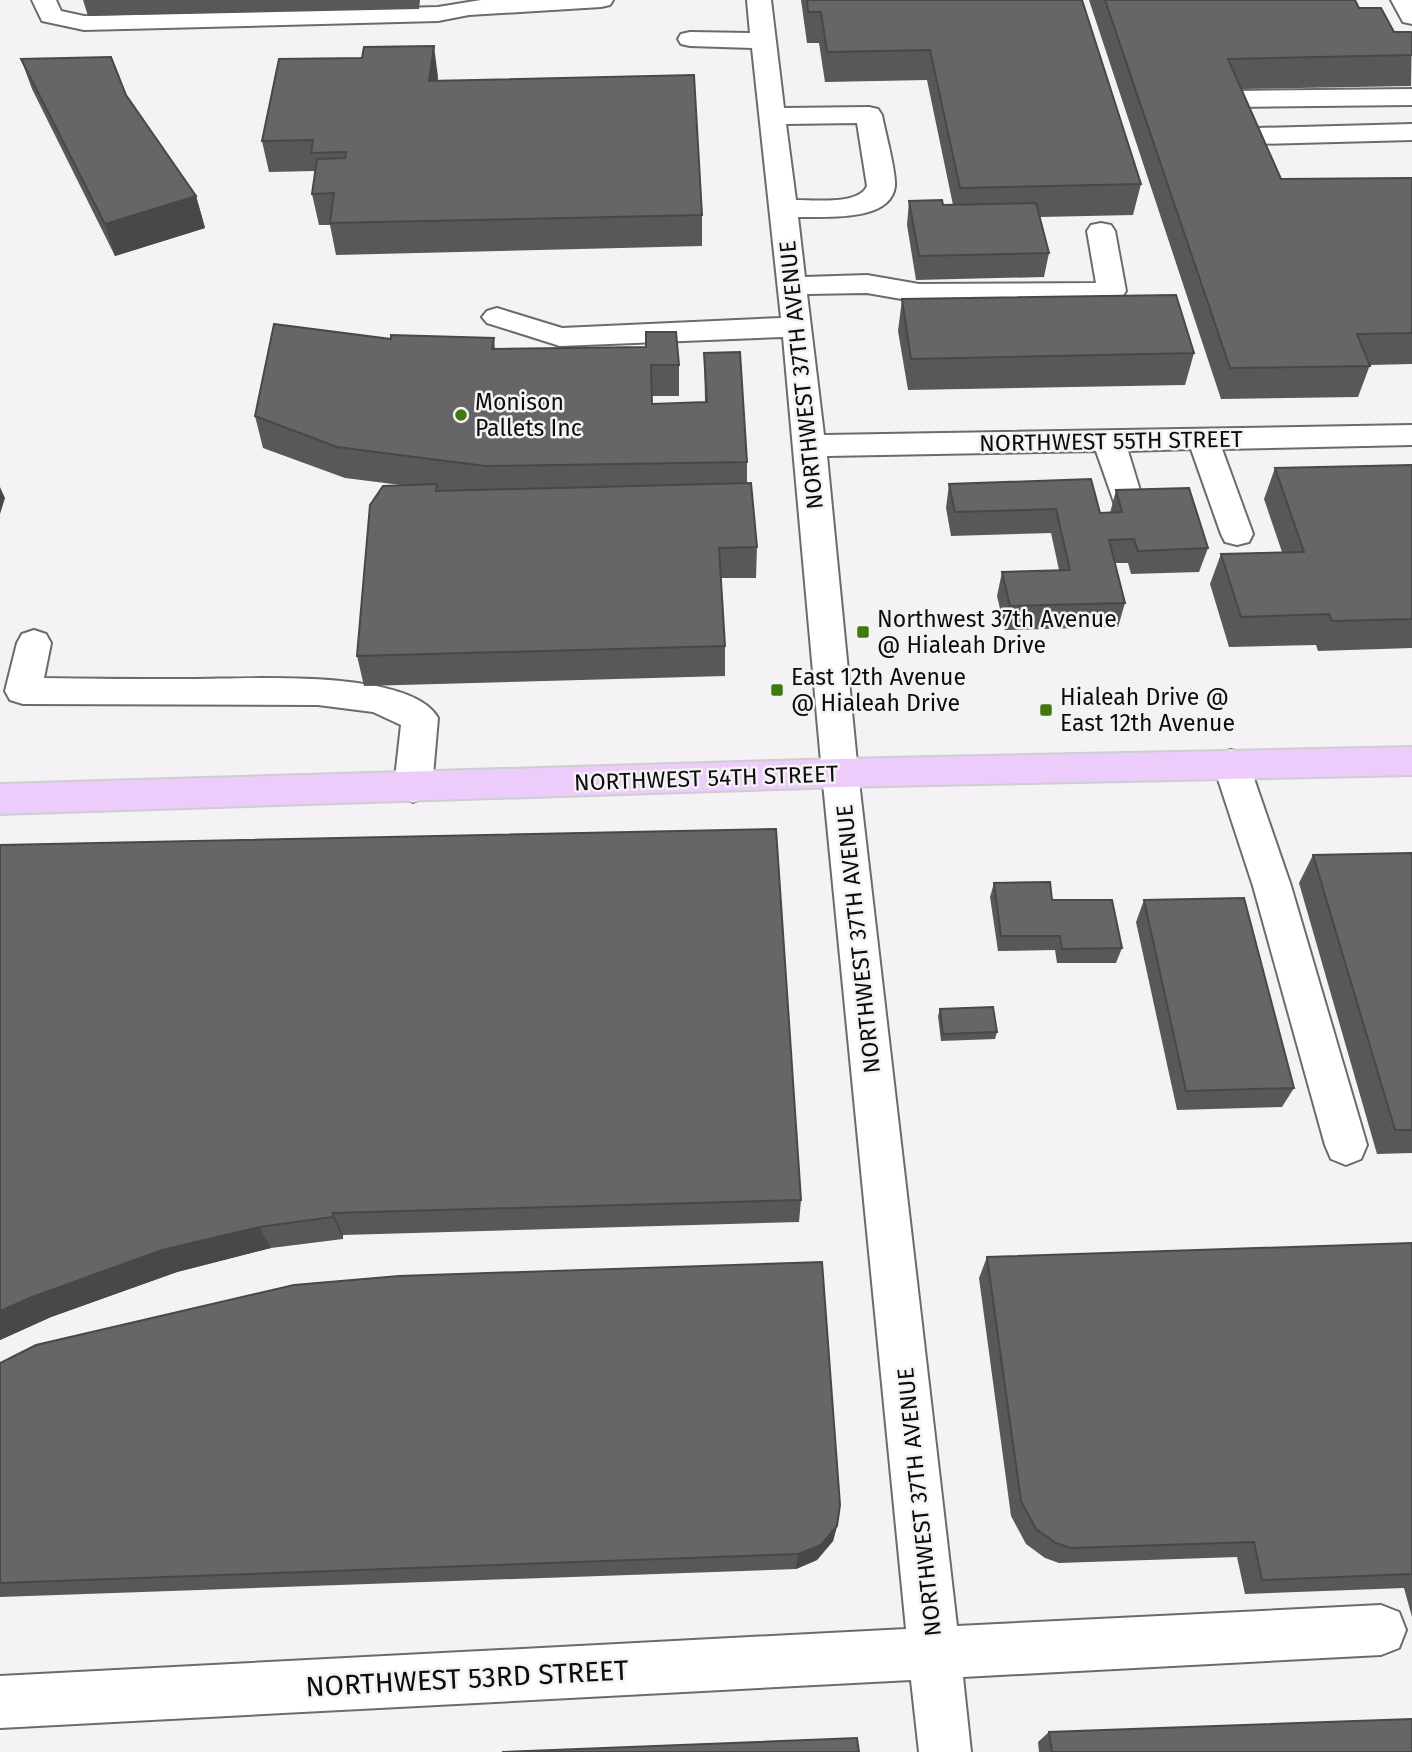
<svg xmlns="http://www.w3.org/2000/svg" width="1412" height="1752" viewBox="0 0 1412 1752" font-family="'Fira Sans',sans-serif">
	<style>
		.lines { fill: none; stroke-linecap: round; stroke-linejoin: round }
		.minor-casing { stroke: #6c6a6d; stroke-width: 4 }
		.major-casing { stroke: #cfcecf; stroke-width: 4 }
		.minor { fill: #fff; fill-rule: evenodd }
		.major { fill: #ebccfa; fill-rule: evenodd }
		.wall { fill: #595759 }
		.shaded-wall { fill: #484749 }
		.building { fill: #676568; stroke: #484749; stroke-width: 2 }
		.poi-dot { fill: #40790f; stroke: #f4f2f5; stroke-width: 2.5 }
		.labels { text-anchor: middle; stroke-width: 5; stroke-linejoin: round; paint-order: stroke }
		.street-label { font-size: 23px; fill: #0d0c0d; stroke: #f4f2f5 }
		.poi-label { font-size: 23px; fill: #0d0c0d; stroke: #f4f2f5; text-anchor: start }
		.near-street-label { font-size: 28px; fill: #0d0c0d; stroke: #f4f2f5 }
	</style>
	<rect width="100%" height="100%" fill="#f4f2f5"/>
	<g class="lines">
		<g class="minor-casing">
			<g id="minor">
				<polygon points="32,0 56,0 61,11 84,16 438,7 481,0 613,0 610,5 601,7 469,15 438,21 84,30 42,21"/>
				<path d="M 747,0 L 771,0 L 784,108 L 869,107 L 878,109 L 882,115 C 885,132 896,170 895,186 C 891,223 823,216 798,217 L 805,277 L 867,275 L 919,284 L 1096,283 L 1087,231 L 1091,225 L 1101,223 L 1111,225 L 1115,231 L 1126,291 L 1122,297 L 1112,300 L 919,302 L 867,293 L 807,294 L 824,435 L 1412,425 L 1412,445 L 1222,449 L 1253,534 L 1249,542 L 1237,545 L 1225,542 L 1221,534 L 1191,449 L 1128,451 L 1142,497 L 1137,505 L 1126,508 L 1115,505 L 1096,451 L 827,456 L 858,773 L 957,1626 L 1381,1605 L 1399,1612 L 1406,1630 L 1399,1648 L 1381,1655 L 963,1677 L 971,1752 L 919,1752 L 911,1680 L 0,1728 L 0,1676 L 906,1629 L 822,773 L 783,337 L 560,346 L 487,323 L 482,317 L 487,311 L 497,308 L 562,328 L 781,318 L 752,48 L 690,46 L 681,44 L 678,39 L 681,34 L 690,32 L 750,33 ZM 857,123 L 867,186 C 859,205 815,200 796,200 L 786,124 Z"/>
				<polygon points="1391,0 1412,0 1412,24 1403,22"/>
				<polygon points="1412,89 1412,105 1236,107 1227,104 1223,99 1227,94 1236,91"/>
				<polygon points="1412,124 1412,140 1257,144 1248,142 1244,136 1248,130 1257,128"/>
				<path d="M 34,630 L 46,634 L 51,643 L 44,678 C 93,679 143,679 193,679 C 245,679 411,668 438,718 L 432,787 L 426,797 L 413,802 L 400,797 L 394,787 L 401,725 L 373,712 L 318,705 L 23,704 L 10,700 L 5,691 L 17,643 L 22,634 Z"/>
				<polygon points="1231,750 1244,754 1249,764 1291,886 1367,1145 1361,1159 1346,1165 1331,1159 1325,1145 1253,886 1213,764 1218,754"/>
			</g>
		</g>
		<g class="major-casing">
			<polygon id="major" points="1412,747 1412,775 840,787 0,814 0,784 840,759"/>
		</g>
		<use href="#minor" class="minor"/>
		<use href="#major" class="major"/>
	</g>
	<g class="wall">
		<polygon points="83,0 420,0 419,9 88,16"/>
		<polygon points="801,0 1082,0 1141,184 1133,215 1040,217 1049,253 1044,277 916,280 907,225 909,201 943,205 953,205 927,80 825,82 819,43 807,43"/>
		<polygon points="1089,0 1355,0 1359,8 1394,32 1412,34 1411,86 1241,89 1281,179 1412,178 1412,364 1370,365 1358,397 1221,399"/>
		<polygon points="21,59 126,95 196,196 205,228 115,256 32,89"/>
		<polygon points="438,77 437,81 702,215 702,246 336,255 330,225 319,225 312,194 315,171 269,172 262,141"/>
		<polygon points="902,299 1194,353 1185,385 908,390 898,331"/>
		<polygon points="494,338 495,349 679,365 679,396 652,396 652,404 705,402 704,353 747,462 747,483 757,547 756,578 721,578 725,646 725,676 364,686 357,656 401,485 345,478 263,448 255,416 391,339"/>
		<polygon points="1412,465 1412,648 1318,651 1316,645 1229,647 1210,584 1221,554 1282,552 1264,499 1275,468"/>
		<polygon points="949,484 1100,513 1110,513 1116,490 1208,548 1199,572 1131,574 1128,563 1115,563 1125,603 1118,627 1005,630 997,596 1002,572 1059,570 1051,533 951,536 946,508"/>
		<polygon points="0,845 801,1200 799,1222 343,1235 343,1239 271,1248 177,1272 51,1317 0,1340"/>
		<polygon points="1412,853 1412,1153 1377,1154 1299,883 1313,855"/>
		<polygon points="994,883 1052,900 1122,948 1116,963 1057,963 1055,950 998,951 990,897"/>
		<polygon points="1144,900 1294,1088 1282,1107 1177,1110 1136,922"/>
		<polygon points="940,1009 997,1032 995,1039 941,1041 938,1016"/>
		<polygon points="1412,1243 1412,1617 1404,1588 1245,1594 1237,1557 1059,1563 1045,1558 1026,1544 1011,1516 979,1278 987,1257"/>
		<polygon points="0,1363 837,1526 833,1541 817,1560 796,1569 0,1597"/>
		<polygon points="1049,1732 1412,1752 1039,1752 1038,1742"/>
	</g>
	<g class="shaded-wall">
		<polygon points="434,46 438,77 434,112 429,81"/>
		<polygon points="196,196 205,228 115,256 105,224"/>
		<polygon points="0,487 5,498 0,514"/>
		<polygon points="333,1213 343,1235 343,1239 333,1217"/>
		<polygon points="259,1227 271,1248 177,1272 51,1317 0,1340 0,1311 32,1297 162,1250"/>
		<polygon points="837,1526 833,1541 817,1560 796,1569 798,1554"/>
	</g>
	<g class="building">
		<polygon points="807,0 1082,0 1141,184 960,188 930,50 827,52 821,12 808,12"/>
		<polygon points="1105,0 1355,0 1359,8 1381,8 1394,32 1411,32 1412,34 1412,55 1228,59 1281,179 1412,178 1412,333 1357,334 1370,366 1230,368"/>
		<polygon points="434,46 429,81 694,75 702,215 330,223 334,193 312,194 317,159 345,158 346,152 311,153 313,140 262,141 279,59 362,58 364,47"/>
		<polygon points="111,57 126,95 196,196 105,224 21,59"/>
		<polygon points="942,200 943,205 1036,203 1049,253 919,256 909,201"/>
		<polygon points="1176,295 1194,353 911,359 902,299"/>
		<polygon points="274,324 391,339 391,335 494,338 492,349 646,347 646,332 676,332 679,365 651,365 652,404 707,402 704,353 740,352 747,462 485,466 337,447 255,416"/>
		<polygon points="1412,465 1412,619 1332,621 1329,614 1241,617 1221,554 1304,552 1275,468"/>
		<polygon points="1091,479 1100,513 1122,512 1116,490 1189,488 1208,548 1138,551 1134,539 1109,540 1125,603 1010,606 1002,572 1070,570 1056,509 955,512 949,484"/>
		<polygon points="751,483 757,547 719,548 725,646 357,656 370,505 383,486 437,484 436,491"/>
		<polygon points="776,829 801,1200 333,1213 333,1217 259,1227 162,1250 32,1297 0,1311 0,845"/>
		<polygon points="1412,853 1412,1130 1395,1130 1313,855"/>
		<polygon points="1050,882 1052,900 1112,900 1122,948 1062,949 1060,936 1001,936 994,883"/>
		<polygon points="1244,898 1294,1088 1186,1091 1144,900"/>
		<polygon points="993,1007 997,1032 943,1034 940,1009"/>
		<polygon points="1412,1243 1412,1574 1262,1580 1254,1542 1070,1548 1056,1543 1036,1529 1021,1501 987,1257"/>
		<polygon points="822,1262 840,1505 837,1526 821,1545 798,1554 0,1583 0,1363 36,1345 294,1285 399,1276"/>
		<polygon points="1412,1719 1412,1752 1052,1752 1049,1732"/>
		<polygon points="857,1738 859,1752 502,1752"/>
	</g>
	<g class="poi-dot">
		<circle cx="461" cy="415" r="7"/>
		<rect x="856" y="625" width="14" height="14" rx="3.5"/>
		<rect x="770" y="683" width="14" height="14" rx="3.5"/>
		<rect x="1039" y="703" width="14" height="14" rx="3.5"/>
	</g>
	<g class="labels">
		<g class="street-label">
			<text transform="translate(801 375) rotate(-96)" y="8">NORTHWEST 37TH AVENUE</text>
			<text transform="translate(1111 441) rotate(-1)" y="8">NORTHWEST 55TH STREET</text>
			<text transform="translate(706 778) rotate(-2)" y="8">NORTHWEST 54TH STREET</text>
			<text transform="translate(858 939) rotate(-96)" y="8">NORTHWEST 37TH AVENUE</text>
			<text transform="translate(919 1502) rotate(-96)" y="8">NORTHWEST 37TH AVENUE</text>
		</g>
		<g class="poi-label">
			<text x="475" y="410">Monison<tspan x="475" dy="26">Pallets Inc</tspan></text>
			<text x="877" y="627">Northwest 37th Avenue<tspan x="877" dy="26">@ Hialeah Drive</tspan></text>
			<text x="791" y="685">East 12th Avenue<tspan x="791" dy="26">@ Hialeah Drive</tspan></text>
			<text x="1060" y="705">Hialeah Drive @<tspan x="1060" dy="26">East 12th Avenue</tspan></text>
		</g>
		<g class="near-street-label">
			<text transform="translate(467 1678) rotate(-3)" y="10">NORTHWEST 53RD STREET</text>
		</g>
	</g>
</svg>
